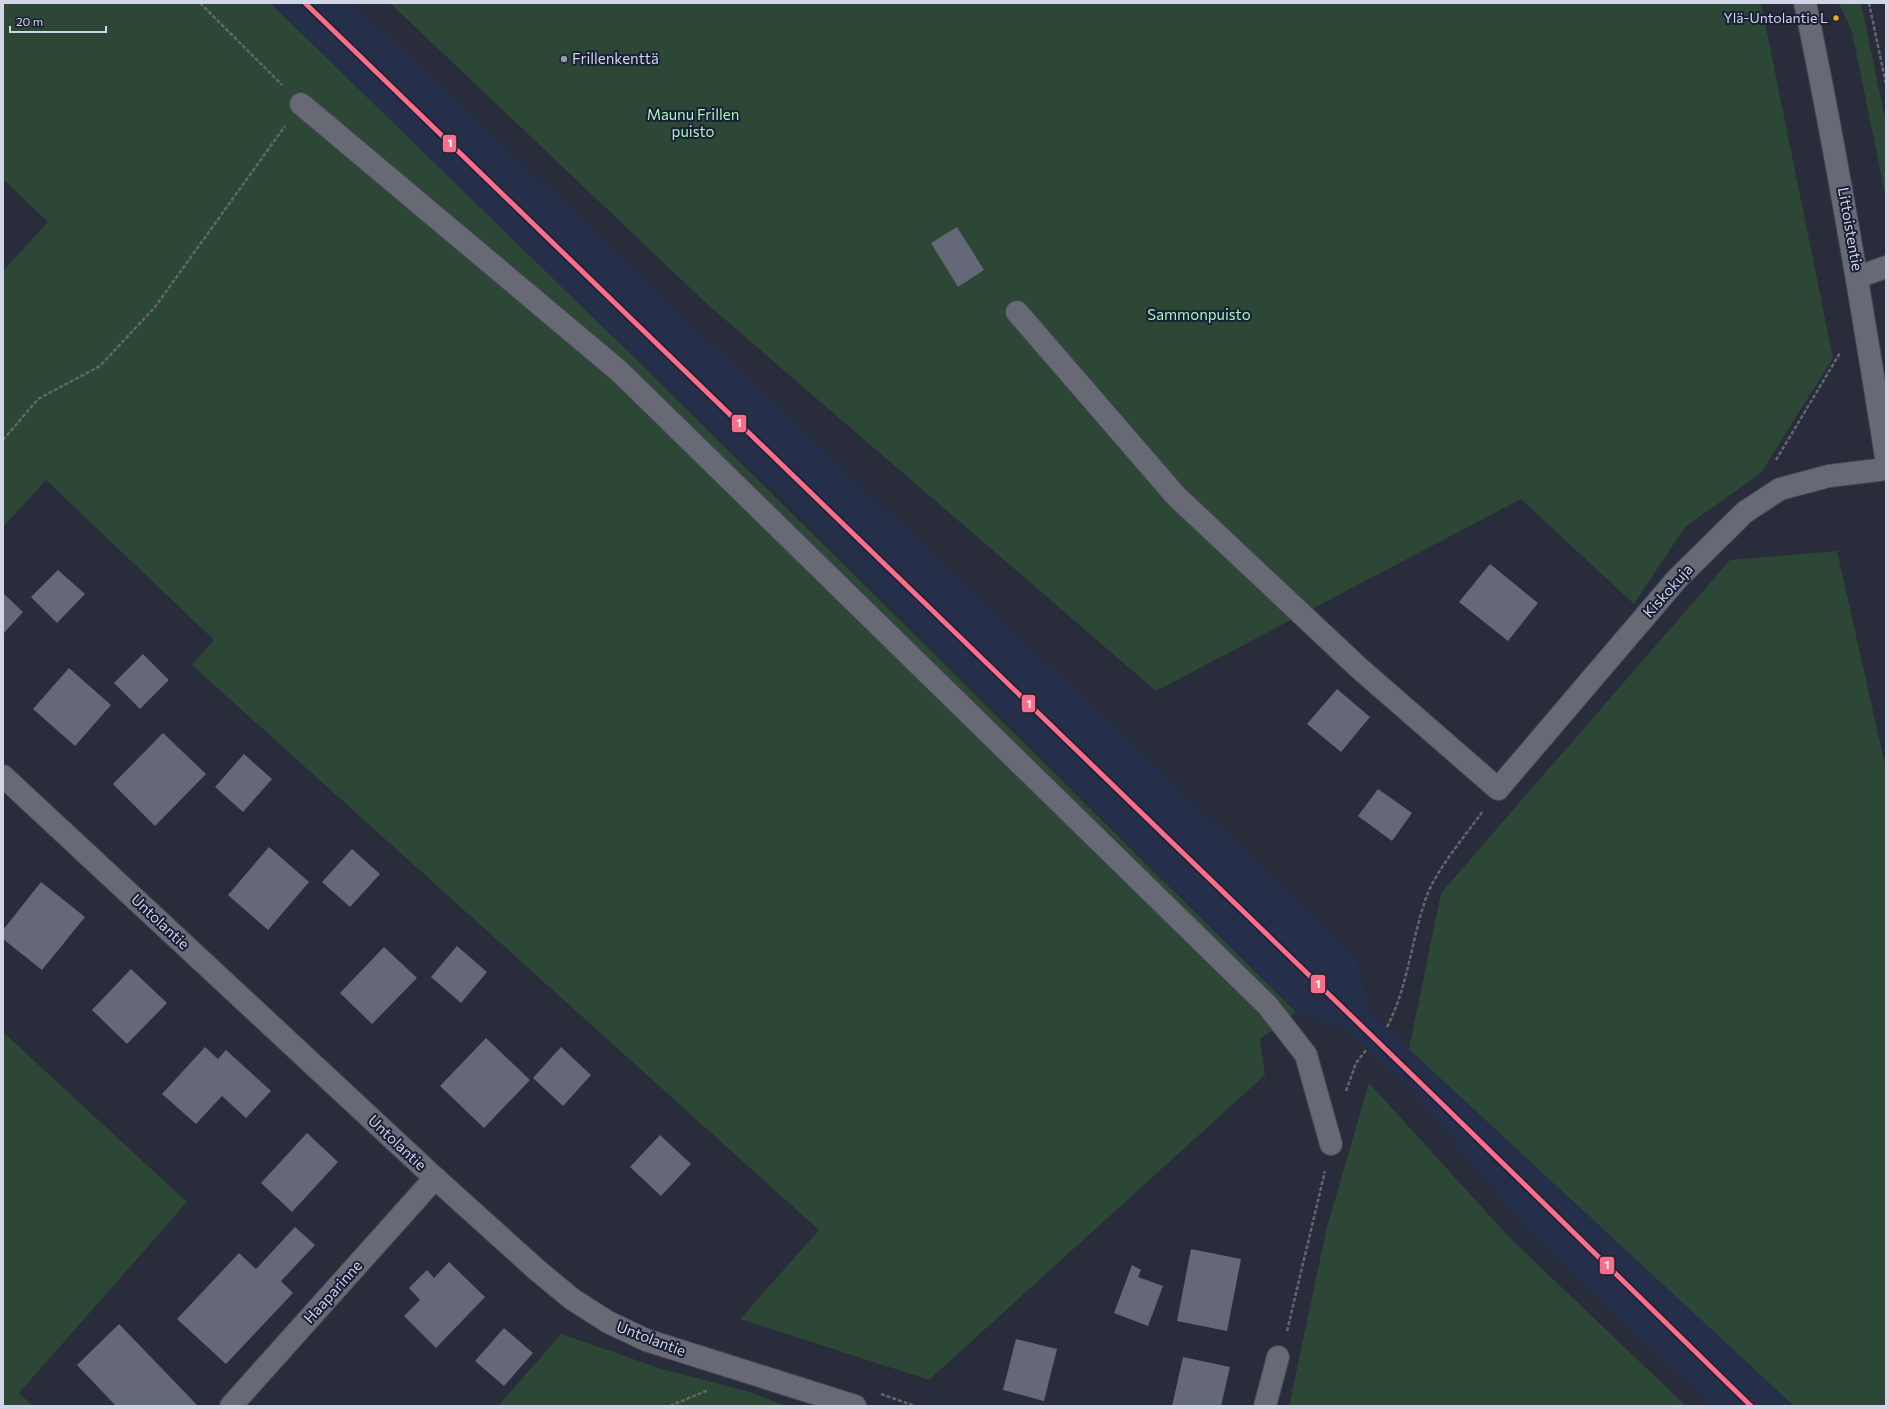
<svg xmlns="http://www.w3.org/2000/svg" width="1889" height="1409" viewBox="0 0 1889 1409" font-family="Commissioner,sans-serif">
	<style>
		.built { fill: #262f4a }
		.green { fill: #2c4735 }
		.building { fill: #646878 }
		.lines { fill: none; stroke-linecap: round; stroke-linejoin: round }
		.minor-casing { stroke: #454854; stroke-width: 24 }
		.path { stroke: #63656f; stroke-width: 2.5; stroke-dasharray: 4 2; stroke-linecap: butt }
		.minor { stroke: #676a75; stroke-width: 22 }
		.rail-1-casing { stroke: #181f36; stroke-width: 8 }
		.rail-1 { stroke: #fb6d88; stroke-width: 5 }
		.bus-dot { fill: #f7a600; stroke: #181f36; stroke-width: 1.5 }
		.poi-dot { fill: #969aaa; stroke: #181f36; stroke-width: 1.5 }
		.labels { text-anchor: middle; stroke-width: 4; stroke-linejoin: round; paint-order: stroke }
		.bus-label { font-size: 14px; fill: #d1d6e6; stroke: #181f36; text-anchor: end }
		.poi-label { font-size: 15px; fill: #d1d6e6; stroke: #181f36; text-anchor: start }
		.park-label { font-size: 15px; fill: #a9f4ba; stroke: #181f36 }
		.street-label { font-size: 15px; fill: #d1d6e6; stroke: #181f36 }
		.line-badge { stroke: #181f36; stroke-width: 1.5 }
		.badge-label { font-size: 11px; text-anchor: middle; font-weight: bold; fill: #fff }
	</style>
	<rect width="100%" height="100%" fill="#292c3a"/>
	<polygon class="built" points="269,3 354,3 1355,956 1371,1012 1794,1406 1711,1406 1527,1230 1409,1088 1347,1030 1296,1012 806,521 645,368"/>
	<g class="green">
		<polygon points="3,3 270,3 645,368 1296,1012 1260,1039 1265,1075 929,1380 740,1319 819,1230 192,665 214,640 46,480 3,527 3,271 48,222 3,179"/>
		<polygon points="390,3 1761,3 1833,358 1761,473 1685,527 1634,604 1521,499 1156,691 707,304"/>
		<polygon points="1839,3 1861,3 1886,123 1886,198 1852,32"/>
		<polygon points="1837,551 1886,769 1886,1406 1794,1406 1409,1049 1441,893 1730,560"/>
		<polygon points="3,1032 187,1202 19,1393 33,1406 3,1406"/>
		<polygon points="1369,1083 1510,1238 1686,1406 1289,1406 1327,1227"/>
		<polygon points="561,1334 662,1369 750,1392 785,1406 498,1406"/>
	</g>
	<g class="building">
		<polygon points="957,227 984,270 958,287 931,243"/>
		<polygon points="1490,564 1538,603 1508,641 1459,602"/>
		<polygon points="58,570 85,594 57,623 31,597"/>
		<polygon points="3,593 23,612 3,634"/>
		<polygon points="143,654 169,680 140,709 114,683"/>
		<polygon points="69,668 111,705 75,746 33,709"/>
		<polygon points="1337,689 1370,717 1341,752 1307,724"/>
		<polygon points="163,733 206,774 155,826 113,784"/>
		<polygon points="244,754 272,779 243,812 215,787"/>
		<polygon points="1378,789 1412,813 1392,841 1358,816"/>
		<polygon points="269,847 309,882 268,930 228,895"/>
		<polygon points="352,849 380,874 350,907 322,882"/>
		<polygon points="41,882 85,917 42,970 3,939 3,930"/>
		<polygon points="457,946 487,972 461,1003 431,977"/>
		<polygon points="384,947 417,978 372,1024 340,993"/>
		<polygon points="131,969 167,1003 127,1044 92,1010"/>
		<polygon points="486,1038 530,1080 484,1128 440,1086"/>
		<polygon points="205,1047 218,1059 226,1050 271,1091 246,1118 222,1096 196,1124 162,1094"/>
		<polygon points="561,1047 591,1075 563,1106 533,1078"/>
		<polygon points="307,1133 338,1162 292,1212 261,1183"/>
		<polygon points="660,1135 691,1164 661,1196 630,1167"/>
		<polygon points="295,1227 315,1245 281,1281 293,1293 226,1364 177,1319 239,1253 256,1269"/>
		<polygon points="1191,1249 1241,1259 1227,1331 1177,1321"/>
		<polygon points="449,1262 485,1297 436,1348 404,1316 420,1300 409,1288 427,1270 434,1278"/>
		<polygon points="1132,1265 1141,1270 1138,1277 1163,1286 1148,1326 1114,1313"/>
		<polygon points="119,1324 198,1406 116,1406 77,1365"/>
		<polygon points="504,1328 533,1353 504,1386 475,1361"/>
		<polygon points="1016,1339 1057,1349 1044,1401 1003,1390"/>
		<polygon points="1183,1357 1230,1367 1221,1406 1172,1406"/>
	</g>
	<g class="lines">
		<g class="minor-casing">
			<g id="minor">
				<path d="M 1805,3 C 1837,154 1862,305 1886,457"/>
				<polyline points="301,104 619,371 1268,1006 1306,1055 1331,1144"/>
				<polyline points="1858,277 1886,267"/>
				<polyline points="1017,312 1176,496 1359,668 1498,789 1677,579 1745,512 1780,489 1829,476 1886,469"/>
				<polyline points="3,776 435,1178 537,1270 572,1299 608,1322 646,1340 855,1406"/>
				<polyline points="231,1406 435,1178"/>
				<polyline points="1265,1406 1278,1357"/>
			</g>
		</g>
		<g class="path">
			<polyline points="200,3 282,85"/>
			<polyline points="1869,3 1886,84"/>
			<polyline points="3,440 38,399 100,366 155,307 285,126"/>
			<polyline points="1776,460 1840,353"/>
			<path d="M 1387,1027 C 1408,987 1411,941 1426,898 C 1436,870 1465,836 1483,811"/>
			<polyline points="1346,1091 1356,1063 1367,1049"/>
			<polyline points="1287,1331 1325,1171"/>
			<polyline points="881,1394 915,1406"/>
			<polyline points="670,1406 708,1390"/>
		</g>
		<use href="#minor" class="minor"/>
		<g class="rail-1-casing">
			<polyline id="rail-1" points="305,3 1440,1102 1751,1406"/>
		</g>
		<use href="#rail-1" class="rail-1"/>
	</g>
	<circle class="bus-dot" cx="1836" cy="18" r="3.5"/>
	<circle class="poi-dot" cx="564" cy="59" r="4"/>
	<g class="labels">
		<g class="bus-label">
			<text x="1828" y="23">Ylä-Untolantie L</text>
		</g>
		<g class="poi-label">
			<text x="572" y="64">Frillenkenttä</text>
		</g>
		<g class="park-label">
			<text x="693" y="120">Maunu Frillen<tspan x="693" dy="17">puisto</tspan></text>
			<text x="1199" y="320">Sammonpuisto</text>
		</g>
		<g class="street-label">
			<text transform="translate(1850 229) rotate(80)" y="5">Littoistentie</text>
			<text transform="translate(1668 591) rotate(-48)" y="5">Kiskokuja</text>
			<text transform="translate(160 922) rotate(43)" y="5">Untolantie</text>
			<text transform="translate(397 1143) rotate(43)" y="5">Untolantie</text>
			<text transform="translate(333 1292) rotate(-48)" y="5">Haaparinne</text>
			<text transform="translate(651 1339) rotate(21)" y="5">Untolantie</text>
		</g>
	</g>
	<g class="line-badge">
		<rect x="442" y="134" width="15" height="19" rx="4" fill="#fb6d88"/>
		<rect x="731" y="414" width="16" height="19" rx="4" fill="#fb6d88"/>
		<rect x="1021" y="694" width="15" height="19" rx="4" fill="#fb6d88"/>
		<rect x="1310" y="974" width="16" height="20" rx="4" fill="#fb6d88"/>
		<rect x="1599" y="1256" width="16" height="19" rx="4" fill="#fb6d88"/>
	</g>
	<g class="badge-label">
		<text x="450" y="147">1</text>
		<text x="739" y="427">1</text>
		<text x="1029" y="708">1</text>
		<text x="1318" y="988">1</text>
		<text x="1607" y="1269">1</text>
	</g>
	<rect width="1889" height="1409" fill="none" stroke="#d1d6e6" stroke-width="8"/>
	<path d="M10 26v6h96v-6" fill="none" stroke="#d1d6e6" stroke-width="2"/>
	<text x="16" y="26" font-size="12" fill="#d1d6e6" stroke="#181f36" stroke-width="3" paint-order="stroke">20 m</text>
</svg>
